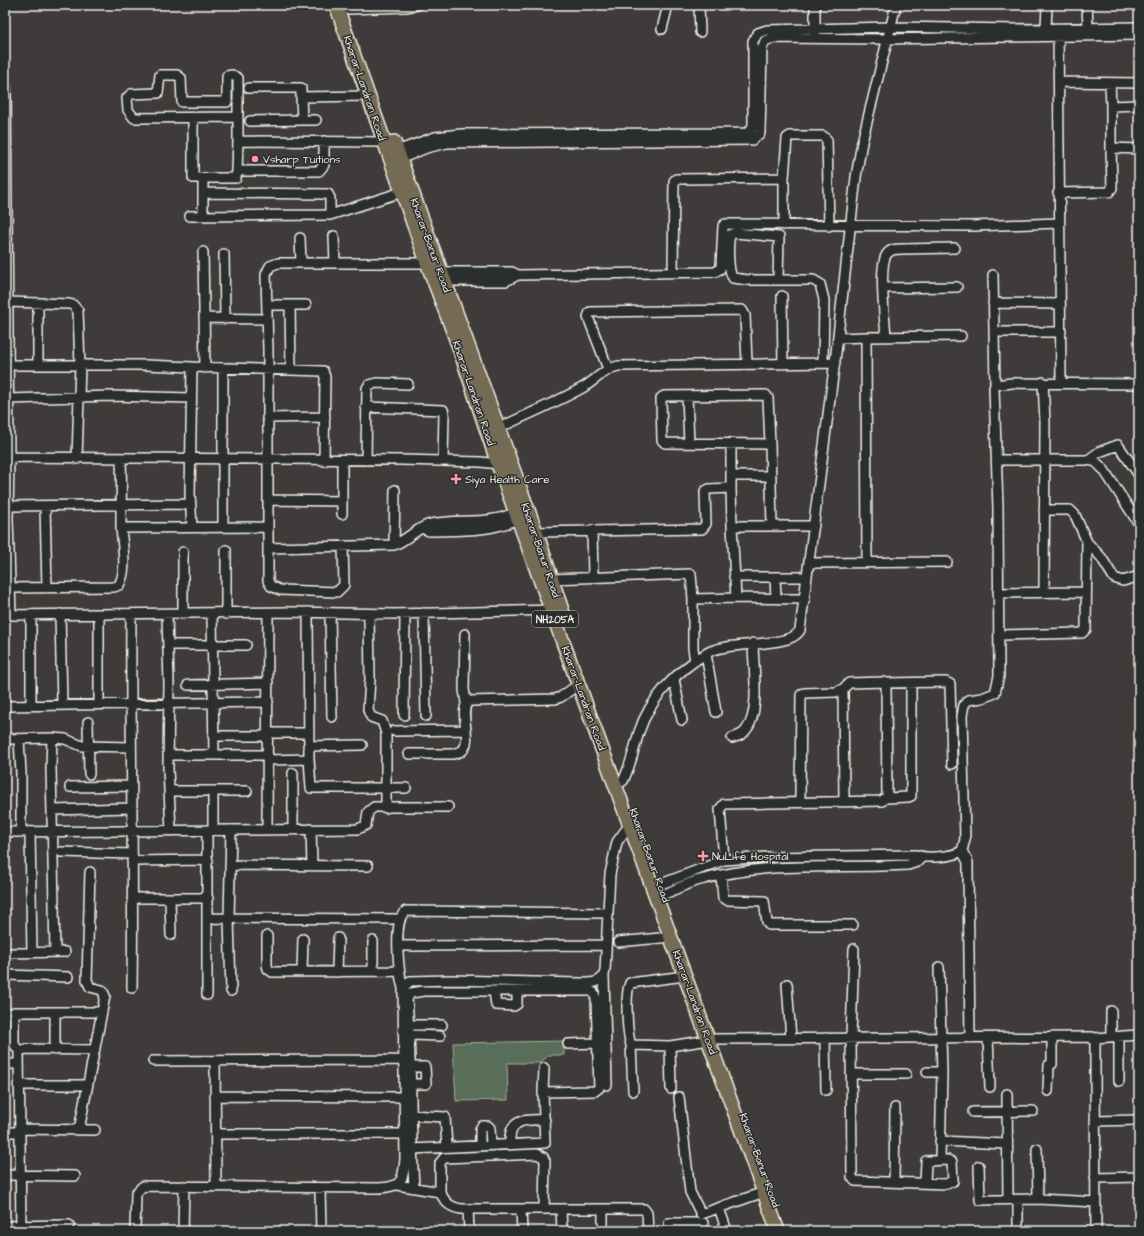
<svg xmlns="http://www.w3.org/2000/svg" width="1144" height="1236" font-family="'Architects Daughter',sans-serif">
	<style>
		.green { fill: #596e59; stroke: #a6b0a0 }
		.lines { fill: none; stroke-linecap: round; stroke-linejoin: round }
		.minor-casing { stroke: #f4f1e8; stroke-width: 12 }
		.highway-casing { stroke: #f4f1e8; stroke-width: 16 }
		.minor { stroke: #2a2d2e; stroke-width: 9 }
		.highway { stroke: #746b52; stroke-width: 13 }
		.poi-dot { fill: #ff9aa2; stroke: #2a2d2e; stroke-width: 1.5 }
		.labels { text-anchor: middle; stroke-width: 3; stroke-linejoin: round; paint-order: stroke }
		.shield { fill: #2a2d2e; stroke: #b7b6b0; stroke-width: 1 }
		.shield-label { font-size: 10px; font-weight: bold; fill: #f4f1e8 }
		.street-label { font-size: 11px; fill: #f4f1e8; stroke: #2a2d2e }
		.poi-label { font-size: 11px; fill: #f4f1e8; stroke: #2a2d2e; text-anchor: start }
	</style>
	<rect width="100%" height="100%" fill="#3e3b3a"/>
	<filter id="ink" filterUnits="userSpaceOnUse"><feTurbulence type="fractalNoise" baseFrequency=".025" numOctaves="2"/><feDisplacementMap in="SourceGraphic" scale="8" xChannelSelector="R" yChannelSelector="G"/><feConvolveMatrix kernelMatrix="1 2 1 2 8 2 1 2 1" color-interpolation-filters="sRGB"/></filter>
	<g filter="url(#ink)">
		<path class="green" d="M 564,1041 L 564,1055 L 549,1055 L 540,1063 L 507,1063 L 508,1100 L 456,1101 L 453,1043 Z"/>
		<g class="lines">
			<g class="minor-casing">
				<path id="minor" d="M 699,5 L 700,32
					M 815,5 L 815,34
					M 1087,5 L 1088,27
					M 347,9 L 406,7 L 417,5
					M 1046,28 L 1047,5
					M 662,29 L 668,5
					M 1058,30 L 1061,383
					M 1059,82 L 1139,83
					M 1110,83 L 1111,106
					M 6,87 L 9,457 L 8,519 L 11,615
					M 249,88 L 301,88 L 301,97
					M 1139,105 L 1111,106 L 1111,148 L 1139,149
					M 238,117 L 134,118 L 128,110 L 127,98 L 131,94 L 158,93 L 160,75 L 177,75 L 181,78 L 182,102 L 227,102 L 227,76 L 232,75 L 238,78 L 238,141 L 384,142
					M 193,118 L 193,178 L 236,178 L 237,171
					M 302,120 L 316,120
					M 250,121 L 302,120 L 301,97 L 368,96
					M 238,141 L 237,171 L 319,171 L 324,165 L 324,141
					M 397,151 L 435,137 L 461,134 L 748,133 L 753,126 L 753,41 L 758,33 L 767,30 L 891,27 L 1014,29 L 1139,27
					M 400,159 L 426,148 L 447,143 L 752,140 L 760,133 L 762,48 L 765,41 L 773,38 L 882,39 L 1139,35
					M 203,193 L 328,194 L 330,198 L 330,215
					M 1058,193 L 1109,192 L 1112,188 L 1111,148
					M 203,215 L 203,182
					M 190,216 L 330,215 L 402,192
					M 784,225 L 784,178 L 787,138 L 790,136 L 823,136 L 827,140 L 829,226
					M 334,236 L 335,263
					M 300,238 L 301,263
					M 203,252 L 205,368
					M 224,254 L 225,319
					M 441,272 L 512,272 L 518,275
					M 673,273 L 674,181 L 676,179 L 784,178
					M 993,275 L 995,385
					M 778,280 L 779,237 L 735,233 L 731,234 C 727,241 728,272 733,278 L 748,280 L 813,280 L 820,284 L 824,300 L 823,363
					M 444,281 L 506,281 L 518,275 L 715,272 L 720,269 L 721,266 L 723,226 L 725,224 L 972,226 L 1059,223
					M 883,288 L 957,287
					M 782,296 L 783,364
					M 8,302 L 69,304 L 73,305 L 78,311 L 80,365 L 77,459
					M 993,303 L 1060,304
					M 267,305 L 306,305
					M 290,305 L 291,370
					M 204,318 L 267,319
					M 994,332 L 1061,332
					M 866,337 L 961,336
					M 886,337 C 885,321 878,265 887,254 C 891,249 896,249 902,249 L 955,248
					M 838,338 L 866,337 L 867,562
					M 9,365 L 146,365 L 192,367
					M 38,365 L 38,303
					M 608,369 L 588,317 L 590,312 L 742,310 L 745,315 L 747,363
					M 1043,382 L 1045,422 L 1044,592
					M 687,396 L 689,443
					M 8,399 L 111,396 L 191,398
					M 366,407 L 443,410 L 444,413 L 443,461
					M 267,418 L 325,417
					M 499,428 C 526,415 555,403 582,388 C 595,381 604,369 618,366 L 835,363
					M 770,444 L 768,398 L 766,395 L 664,396 L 661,398 L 662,440 L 665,443 L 770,444 L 772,526
					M 5,457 L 401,460 L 481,462 L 498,464 L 503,462
					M 366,460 L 367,388 L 369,385 L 377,383 L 408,384
					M 997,460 L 1088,460 L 1096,462 L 1104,470 L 1139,524
					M 1088,460 L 1099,452 L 1118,445 L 1139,475
					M 731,476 L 771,476
					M 731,488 L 731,443
					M 268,500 L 342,501 L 342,460
					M 9,506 L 190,504
					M 45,506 L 47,588
					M 342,514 L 342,501
					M 732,526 L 736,598 L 805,599
					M 192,527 L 190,494 L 192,367 L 323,371 L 325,377 L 324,461
					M 223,527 L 223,368
					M 121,528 L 268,527
					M 422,528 L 429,531 C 461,530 489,532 518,519
					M 592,530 L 593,577
					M 536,532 L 702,529 L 706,524 L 705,491 L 709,489 L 731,488 L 732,526 L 814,526
					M 1087,542 L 1101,557 L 1114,578 L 1123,581 L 1139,576
					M 394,545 L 395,490
					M 343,546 L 344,585 L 337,592 L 280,590 L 271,586 L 268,581 L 268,351 L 266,274 L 270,266 L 278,263 L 433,263
					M 268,548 L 394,545 C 407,540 421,525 431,524 C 460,518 488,526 516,512
					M 810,563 L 947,562
					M 734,577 L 807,577
					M 775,577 L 776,598
					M 551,579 L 691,574 L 693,599 L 736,598
					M 10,588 L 114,587 L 119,585 C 128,569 122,545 121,527 C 121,504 122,481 121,459
					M 998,593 L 1086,592
					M 693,599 L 693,648 L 695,661
					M 308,612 L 309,759 L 311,788 L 406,788
					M 330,613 L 332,717
					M 424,613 L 426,716
					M 60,614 L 62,704
					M 183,614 L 183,552
					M 212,614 L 214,754
					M 226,614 L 226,550
					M 369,614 L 370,679 L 368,710 L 371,717 L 382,721 L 386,733 L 386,808
					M 5,615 L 290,612 L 395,614 L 556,610
					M 31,615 L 31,705
					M 99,615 L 99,703
					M 131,615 C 130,739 134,863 132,988
					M 167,615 L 169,683 L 168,768 L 171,831
					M 465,634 L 464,689 L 466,703
					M 999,635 L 1082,633 L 1086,629 L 1087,542 L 1075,515 L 1070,510 L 1044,510
					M 169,645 L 246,645
					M 706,654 L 716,712
					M 674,679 L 682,720
					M 885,683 L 946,682 L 950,684 L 952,764
					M 188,685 L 268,683
					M 843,689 L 844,801
					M 5,706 L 268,702
					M 404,715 L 405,614
					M 88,722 L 89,774
					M 394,731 L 466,730
					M 268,733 L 309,733
					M 213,736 L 268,736
					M 52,738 L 51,768 L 55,952
					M 732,738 C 738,736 743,735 746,730 C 761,712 753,666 753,643
					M 5,739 L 52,738 L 65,739 L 82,746 L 131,747
					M 19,739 L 21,773 L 21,832
					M 308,746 L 362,745
					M 409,754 L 453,754 L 462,751 C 474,740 457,711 469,701 L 555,699 L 561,697 L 579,684
					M 168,755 L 268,755
					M 268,760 L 309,759
					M 615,784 L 623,781 C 631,765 634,749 639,732 C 650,698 677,671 707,653 C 728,640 791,649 800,630 L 836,353 L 856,177 L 862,142 L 896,5
					M 70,787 L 132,786
					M 170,791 L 247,791
					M 213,791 L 213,830
					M 886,798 L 908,797 L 911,796 L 911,683
					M 52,810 L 132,808
					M 267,829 L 268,613
					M 311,829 L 312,866
					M 207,830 L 207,995
					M 231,830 L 229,918 L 231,991
					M 293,830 L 293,773
					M 5,832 L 358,829 L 366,825 L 368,812 L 374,807 L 448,807
					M 30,832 L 32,953
					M 962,851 L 968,862 L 968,870 L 970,1038
					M 61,852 L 131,854
					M 724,860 L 720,809 L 724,804 L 882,801 L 887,796 L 886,685 L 884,682 L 849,683 L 843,689 L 836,692 L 804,693 L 801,695 L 800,801
					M 132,861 L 208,860
					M 230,865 L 368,866
					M 721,875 L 723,898 L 727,900 L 764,901 L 767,922 L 769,925 L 853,925
					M 661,884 L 724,860 L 767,857 L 916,855 C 927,859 952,857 962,851 L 965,839 L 962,716 L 964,705 L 968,700 L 982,698 L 995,693 L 999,676 L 998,508 L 994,388 L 995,385 L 1012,383 L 1139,384
					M 665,894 C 678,888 690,882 704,879 C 770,861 841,869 908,865 L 917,862 L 922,857
					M 133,898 L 208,898
					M 170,898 L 171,935
					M 208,918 L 399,919
					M 267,936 L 267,965 L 268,969 L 272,972 L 399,971
					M 373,941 L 373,971
					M 618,942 L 671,937
					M 398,946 L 605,945
					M 854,949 L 851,1038 L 852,1177 L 855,1181 L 946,1184 L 953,1181 L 952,1162 L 948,1160 L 926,1161 L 925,1183
					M 5,953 L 65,952
					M 939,967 L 942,1072 L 940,1160
					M 302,972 L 303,939
					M 337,972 L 338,938
					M 5,975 L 68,977
					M 604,976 L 607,1085
					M 685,976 L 630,983 C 625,993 627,1034 631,1045 L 670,1046 L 715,1039 L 1092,1037 L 1095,1043 L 1095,1067 L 1096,1231
					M 787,984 L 791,1039
					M 403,988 C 399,974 392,919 406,911 L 607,913
					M 494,991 L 496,1005 L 514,1006 L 517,1004 L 517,991
					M 1111,1011 L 1111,1037
					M 409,1025 L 442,1025
					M 410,1035 L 440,1036
					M 1119,1037 L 1119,1081
					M 825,1038 L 826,1090
					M 988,1038 L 990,1087
					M 1094,1038 L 1139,1035
					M 568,1044 L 597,1043
					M 631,1045 L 633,1091
					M 670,1046 L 671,1089
					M 55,1050 L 55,1012
					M 19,1051 L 21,1231
					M 19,1051 L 14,1044 L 14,1012 L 102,1012
					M 19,1051 L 26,1049 L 95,1050
					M 153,1061 L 403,1060
					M 215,1061 L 216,1187
					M 5,1064 L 18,1064
					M 927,1072 L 942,1072
					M 851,1074 L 906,1074
					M 411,1084 L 426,1084 L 425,1067 L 411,1067
					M 18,1085 L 87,1085
					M 1048,1091 L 1049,1065 L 1052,1064 L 1052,1037
					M 543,1092 L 544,1068
					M 1007,1094 L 1008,1199
					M 215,1096 L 404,1097
					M 679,1097 L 690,1192 L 701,1214 L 764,1192
					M 973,1112 L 1033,1111
					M 411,1115 L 445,1117 L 447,1147
					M 1095,1121 L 1139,1120
					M 19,1129 L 95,1130
					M 79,1130 L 105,996 L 102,990 L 90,987 L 87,980 L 90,872
					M 5,1132 L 19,1132
					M 216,1134 L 404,1134
					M 940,1141 L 1006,1144
					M 510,1144 C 508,1119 525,1119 545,1120
					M 480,1146 L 480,1129 L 482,1126 L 488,1126 L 490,1128 L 491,1145
					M 411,1149 L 545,1143 L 543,1092 L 595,1091 L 599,1088 L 596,999 L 594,993 L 591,991 L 424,991 L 411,993 L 407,999 C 412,1062 410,1125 414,1187
					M 1037,1149 L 1038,1199
					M 979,1166 L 980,1200 L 1038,1199 L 1095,1202
					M 5,1175 L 75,1176
					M 1095,1178 L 1139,1177
					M 894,1182 L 895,1108
					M 397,1185 L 440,1192 C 445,1202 449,1207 461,1209 L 644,1209 L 647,1213 L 648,1231
					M 320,1188 L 321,1231
					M 440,1192 L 440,1163 L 444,1158 L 537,1154 L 543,1157 L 545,1161 L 544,1208
					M 1018,1200 L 1018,1231
					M 719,1208 L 727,1231
					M 468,1209 L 469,1231
					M 521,1209 L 522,1231
					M 561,1209 L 562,1231
					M 603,1210 L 603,1231
					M 669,1223 L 703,1223
					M 5,1226 L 69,1225
					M 135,1231 L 136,1193 L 143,1186 L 379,1188 C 403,1187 403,1180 405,1159 L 403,988 L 410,981 L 451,980 L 578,983 C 588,983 603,985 605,971 L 610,874 L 617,842 L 630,824
					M 183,1231 L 184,1186"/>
			</g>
			<g class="highway-casing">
				<path id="highway" d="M 336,5 L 428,265 L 459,347 L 498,464 L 778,1231
					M 394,142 L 536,532 L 565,619"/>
			</g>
			<use href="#minor" class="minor"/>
			<use href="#highway" class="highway"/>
		</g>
	</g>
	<g class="poi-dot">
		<circle cx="255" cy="159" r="4"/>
		<path d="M454 473h4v4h4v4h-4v4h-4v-4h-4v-4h4z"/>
		<path d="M701 850h4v4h4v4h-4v4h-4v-4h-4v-4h4z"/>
	</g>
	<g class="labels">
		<rect class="shield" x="532" y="611" width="46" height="16" rx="3"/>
		<g class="shield-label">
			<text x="555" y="623">NH205A</text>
		</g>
		<g class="street-label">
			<text transform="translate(365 88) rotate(71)" y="4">Kharar-Landran Road</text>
			<text transform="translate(431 245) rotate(70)" y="4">Kharar-Banur Road</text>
			<text transform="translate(474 393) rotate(71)" y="4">Kharar-Landran Road</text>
			<text transform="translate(541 550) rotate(71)" y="4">Kharar-Banur Road</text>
			<text transform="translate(584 698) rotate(70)" y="4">Kharar-Landran Road</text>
			<text transform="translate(650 855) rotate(70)" y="4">Kharar-Banur Road</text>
			<text transform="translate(695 1002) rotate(70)" y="4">Kharar-Landran Road</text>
			<text transform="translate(760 1160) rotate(70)" y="4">Kharar-Banur Road</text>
		</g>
		<g class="poi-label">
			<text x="263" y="163">Vsharp Tuitions</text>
			<text x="465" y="483">Siya Health Care</text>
			<text x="712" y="860">NuLife Hospital</text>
		</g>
	</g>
	<rect width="1144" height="1236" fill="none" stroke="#2a2d2e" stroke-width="20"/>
	<rect x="10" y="10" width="1124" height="1216" fill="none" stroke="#f4f1e8" stroke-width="1.5" filter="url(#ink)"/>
</svg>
